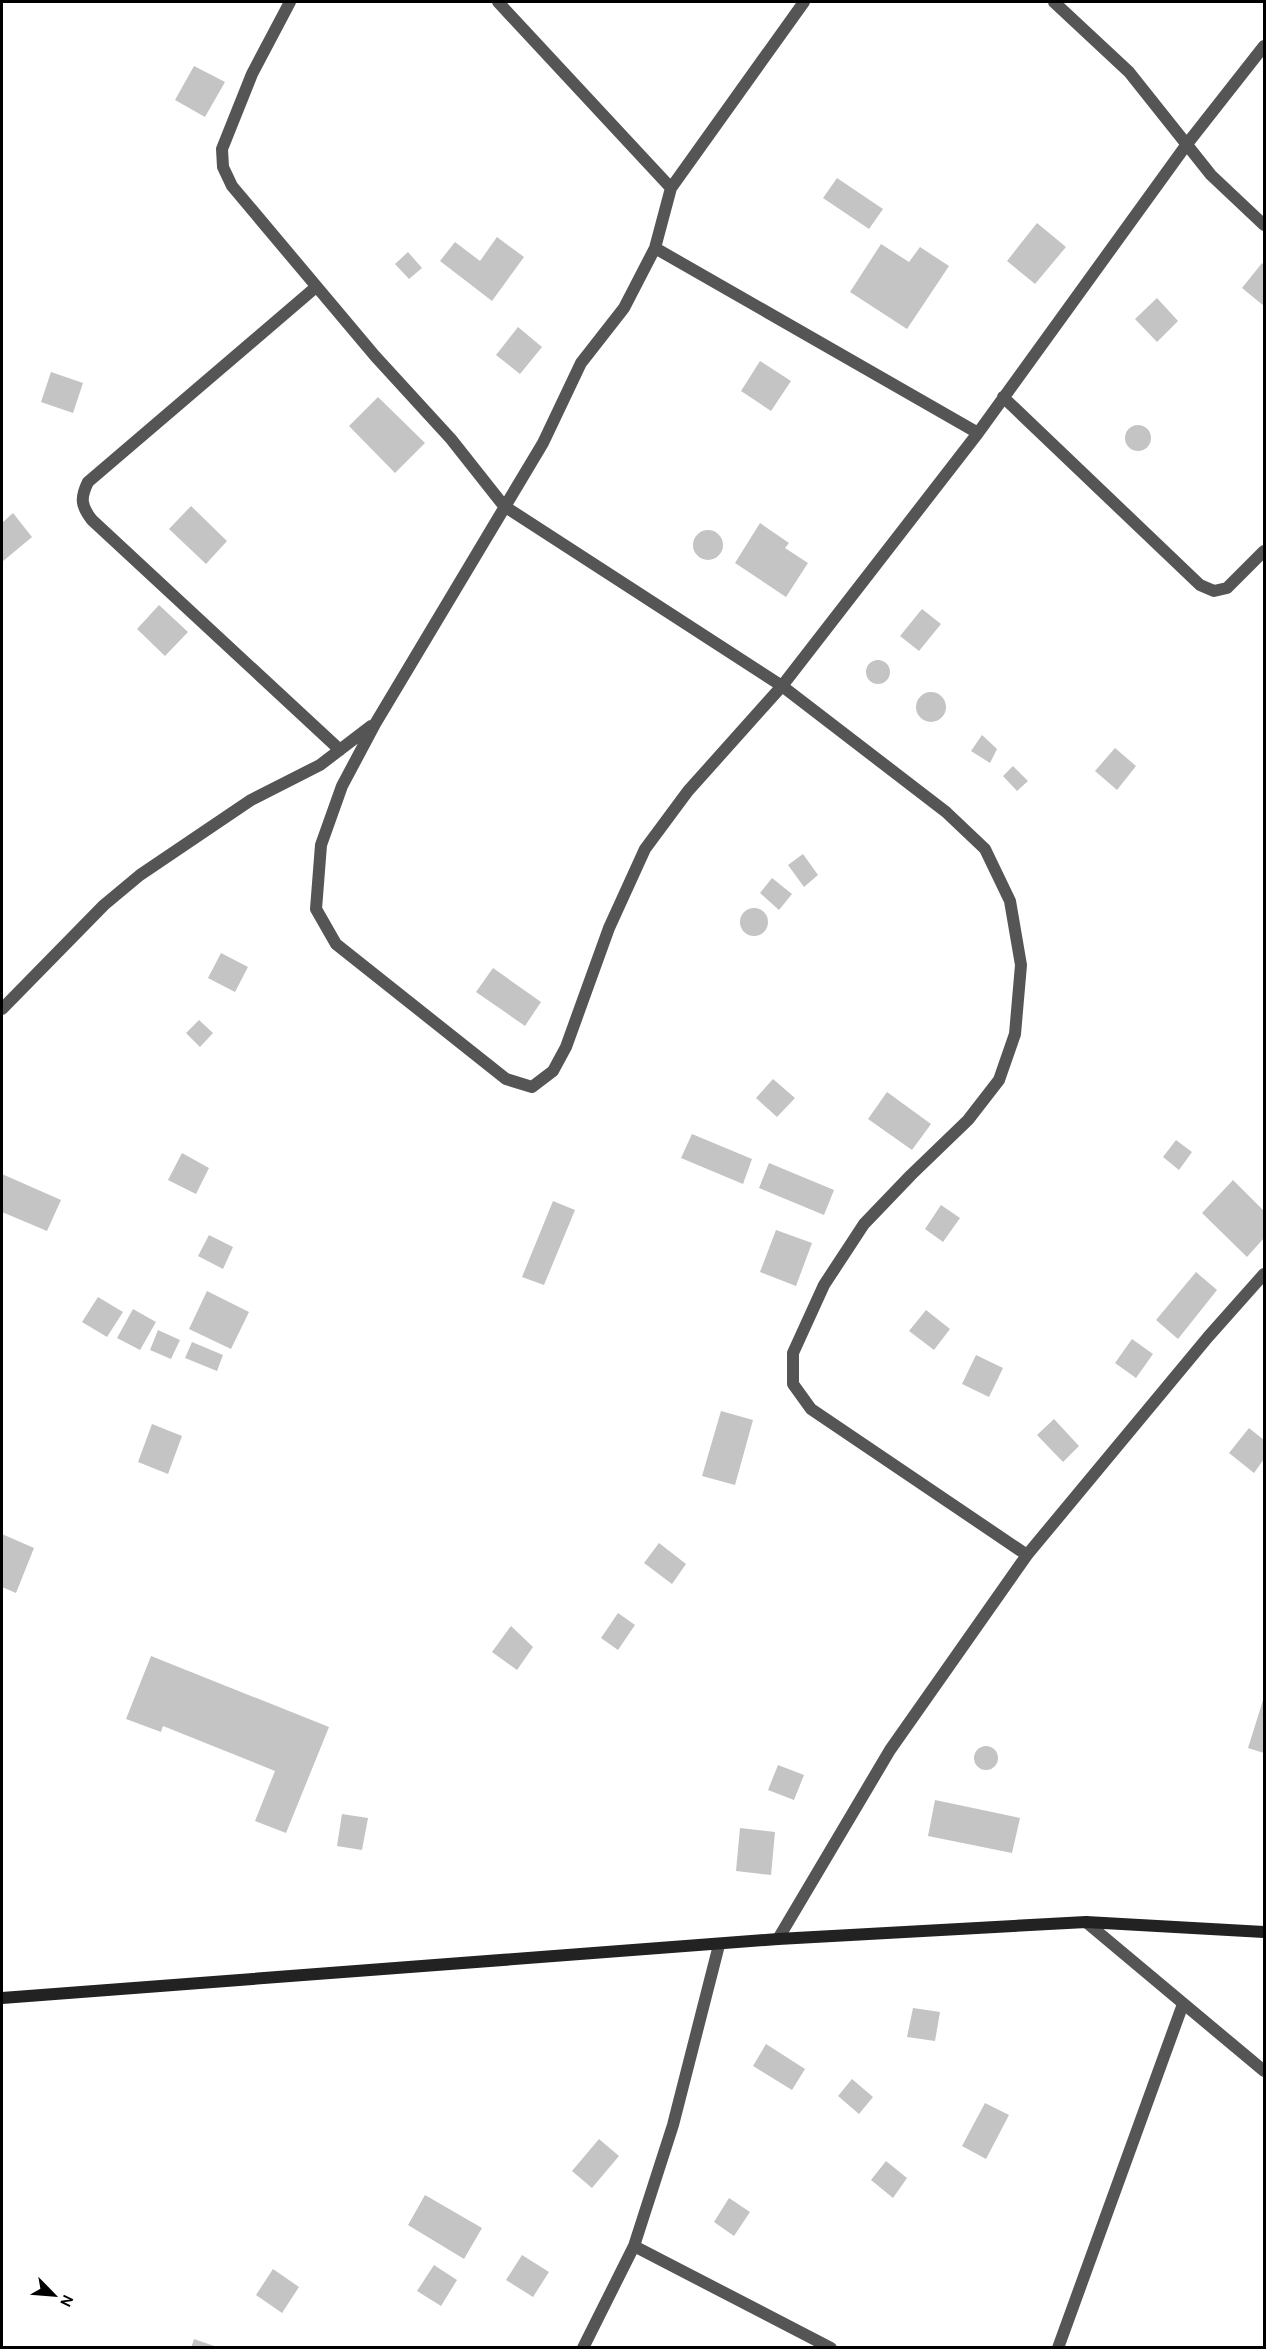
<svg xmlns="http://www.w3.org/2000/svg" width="1266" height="2349" font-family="Karla,sans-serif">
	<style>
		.building { fill: #c4c4c4 }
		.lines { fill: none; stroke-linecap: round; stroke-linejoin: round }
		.street { stroke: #555; stroke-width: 12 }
		.secondary { stroke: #222; stroke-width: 12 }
	</style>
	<rect width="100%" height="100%" fill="#fff"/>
	<path class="building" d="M 194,66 L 225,82 L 205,117 L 175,100 Z
		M 837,178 L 883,209 L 869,229 L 823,198 Z
		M 1037,223 L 1066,247 L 1035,284 L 1007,261 Z
		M 497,237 L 524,257 L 492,301 L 440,261 L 455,242 L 480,261 Z
		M 881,244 L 909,262 L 920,247 L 949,266 L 907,329 L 850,292 Z
		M 408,252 L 422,268 L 409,279 L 395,264 Z
		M 1262,263 L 1264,265 L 1264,306 L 1242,288 Z
		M 1157,298 L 1178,321 L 1157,342 L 1135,319 Z
		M 518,327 L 542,347 L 520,374 L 496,355 Z
		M 760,361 L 791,381 L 771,411 L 741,391 Z
		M 51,372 L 83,383 L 73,413 L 41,402 Z
		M 378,397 L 425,443 L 395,473 L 349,426 Z
		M1125 438a13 13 0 1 1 26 0a13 13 0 1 1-26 0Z
		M 191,506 L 227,541 L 206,564 L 169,529 Z
		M 13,513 L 32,537 L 2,562 L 2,523 Z
		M 760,523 L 789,543 L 785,548 L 808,563 L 786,597 L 735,563 Z
		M693 545a15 15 0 1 1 30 0a15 15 0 1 1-30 0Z
		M 159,605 L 188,632 L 165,656 L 137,629 Z
		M 922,609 L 941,624 L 919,651 L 900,636 Z
		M866 672a12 12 0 1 1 24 0a12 12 0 1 1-24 0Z
		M916 707a15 15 0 1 1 30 0a15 15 0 1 1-30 0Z
		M 982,735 L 997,749 L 990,763 L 971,751 Z
		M 1115,748 L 1136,766 L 1117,790 L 1095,771 Z
		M 1013,766 L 1028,781 L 1017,791 L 1003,776 Z
		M 803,854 L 818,875 L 804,887 L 788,865 Z
		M 772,878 L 792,894 L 779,910 L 760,893 Z
		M740 922a14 14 0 1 1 28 0a14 14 0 1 1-28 0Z
		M 221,953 L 248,967 L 235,992 L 208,978 Z
		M 493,968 L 541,1002 L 525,1026 L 476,992 Z
		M 199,1020 L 213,1033 L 200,1047 L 186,1033 Z
		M 773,1079 L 795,1098 L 777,1117 L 756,1098 Z
		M 887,1092 L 931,1124 L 912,1150 L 868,1119 Z
		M 692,1134 L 752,1159 L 743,1184 L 681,1158 Z
		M 1176,1140 L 1192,1152 L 1179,1170 L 1163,1157 Z
		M 182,1153 L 209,1168 L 196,1194 L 168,1180 Z
		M 769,1163 L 834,1190 L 824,1215 L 759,1188 Z
		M 2,1174 L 61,1200 L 47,1231 L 2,1212 Z
		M 1233,1180 L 1264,1211 L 1264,1238 L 1247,1257 L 1202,1213 Z
		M 553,1201 L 575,1210 L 544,1285 L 522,1277 Z
		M 941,1205 L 960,1218 L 943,1242 L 925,1229 Z
		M 776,1230 L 812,1243 L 796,1286 L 760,1272 Z
		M 209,1235 L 233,1247 L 223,1269 L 198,1256 Z
		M 1196,1272 L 1217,1290 L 1178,1339 L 1156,1320 Z
		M 207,1291 L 249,1312 L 231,1349 L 189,1329 Z
		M 98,1297 L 123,1312 L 107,1337 L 82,1322 Z
		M 133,1309 L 156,1322 L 140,1350 L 117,1338 Z
		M 926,1310 L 950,1329 L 934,1350 L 909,1331 Z
		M 158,1330 L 180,1340 L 171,1359 L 150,1350 Z
		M 1132,1339 L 1153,1354 L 1136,1378 L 1115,1363 Z
		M 192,1342 L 223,1355 L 217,1371 L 185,1358 Z
		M 976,1355 L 1003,1368 L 989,1397 L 962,1384 Z
		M 721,1411 L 753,1420 L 735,1485 L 702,1476 Z
		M 1054,1419 L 1079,1446 L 1063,1462 L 1037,1435 Z
		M 152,1424 L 182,1436 L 168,1474 L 138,1462 Z
		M 1249,1428 L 1264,1440 L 1264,1459 L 1254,1473 L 1229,1453 Z
		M 2,1534 L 34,1548 L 16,1593 L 2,1587 Z
		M 659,1543 L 686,1564 L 672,1584 L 644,1563 Z
		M 618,1613 L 635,1625 L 618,1650 L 601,1638 Z
		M 511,1626 L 533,1647 L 517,1670 L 492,1652 Z
		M 151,1656 L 329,1727 L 286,1833 L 255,1821 L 275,1771 L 163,1726 L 161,1732 L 126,1719 Z
		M 1264,1697 L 1264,1753 L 1248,1748 Z
		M974 1758a12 12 0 1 1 24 0a12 12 0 1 1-24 0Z
		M 778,1765 L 804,1775 L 794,1800 L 768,1790 Z
		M 935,1800 L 1020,1818 L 1012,1853 L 928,1836 Z
		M 342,1814 L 368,1818 L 362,1850 L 337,1846 Z
		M 740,1828 L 775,1832 L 771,1875 L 736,1871 Z
		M 913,2008 L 940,2012 L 935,2041 L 907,2037 Z
		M 766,2044 L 805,2069 L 792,2090 L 753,2066 Z
		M 852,2079 L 873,2097 L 859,2114 L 838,2096 Z
		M 985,2103 L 1009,2115 L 986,2159 L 962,2146 Z
		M 599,2139 L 619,2156 L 592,2188 L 572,2171 Z
		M 886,2161 L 907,2178 L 893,2198 L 871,2180 Z
		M 425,2195 L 482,2228 L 464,2259 L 408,2225 Z
		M 729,2198 L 750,2212 L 734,2236 L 714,2222 Z
		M 522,2255 L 549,2272 L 533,2297 L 506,2280 Z
		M 434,2265 L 457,2280 L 441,2306 L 417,2291 Z
		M 273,2269 L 299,2287 L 282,2313 L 256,2295 Z
		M 194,2339 L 217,2347 L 217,2348 L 191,2348 Z"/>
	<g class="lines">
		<path class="street" d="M 290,2 L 252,74 L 222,149 L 223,167 L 232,186 L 375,356 L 451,439 L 504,506 L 782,686 L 946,812 L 985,849 L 1010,901 L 1021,965 L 1015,1034 L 999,1080 L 968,1120 L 911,1175 L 864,1224 L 824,1285 L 793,1353 L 793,1384 L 811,1409 L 1027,1555
			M 498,2 L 671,188
			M 804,2 L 671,188 L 655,248 L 624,308 L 581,363 L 543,443 L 375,724 L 342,786 L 321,845 L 316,909 L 336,944 L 506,1079 L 532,1087 L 553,1071 L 566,1047 L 609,928 L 645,849 L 688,791 L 782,686 L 978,433 L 1187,144 L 1264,46
			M 1054,2 L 1129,72 L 1211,175 L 1264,225
			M 655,248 L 978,433
			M 316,287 L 88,482 C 80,498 81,506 92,520 L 340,750
			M 1003,397 L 1200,585 L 1214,591 L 1227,588 L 1264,551
			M 2,1009 L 104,905 L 140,875 L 251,800 L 320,765 L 371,726
			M 1086,1922 L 1264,2071
			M 778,1939 L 890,1750 L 1027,1555 L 1208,1337 L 1264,1274
			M 634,2246 L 831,2348
			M 583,2348 L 634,2246 L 673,2125 L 719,1945
			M 1058,2348 L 1183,2004"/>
		<path class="secondary" d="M 2,1998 L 778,1939 L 1086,1922 L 1264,1932"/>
	</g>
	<rect width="1266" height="2349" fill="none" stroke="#000000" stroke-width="6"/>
	<g transform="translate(54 2295) rotate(115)" stroke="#ffffff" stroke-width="4.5" paint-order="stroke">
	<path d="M0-4.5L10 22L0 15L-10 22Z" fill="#000000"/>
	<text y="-9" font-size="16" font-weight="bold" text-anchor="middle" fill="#000000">N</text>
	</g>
</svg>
